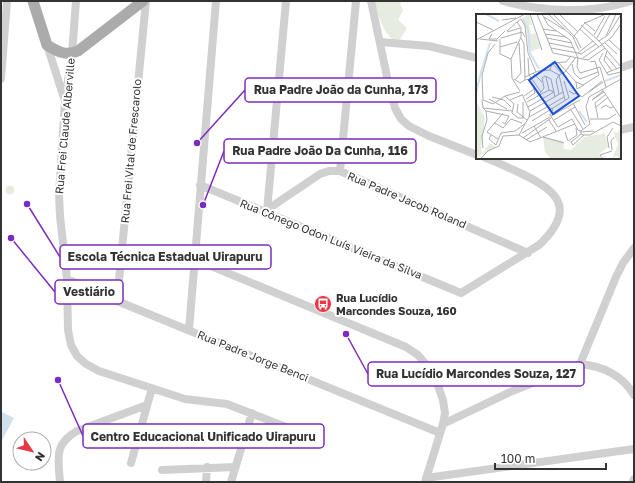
<svg xmlns="http://www.w3.org/2000/svg" width="635" height="483" font-family="'Golos Text',sans-serif">
	<style>
		.green { fill: #e6ecdf }
		.water { fill: #cfe2ee }
		.lines { fill: none; stroke-linecap: round; stroke-linejoin: round }
		.minor { stroke: #d0d0d0; stroke-width: 8 }
		.major { stroke: #ababab; stroke-width: 11 }
		.labels { text-anchor: middle; stroke-width: 4; stroke-linejoin: round; paint-order: stroke }
		.street-label { font-size: 11px; fill: #333; stroke: #fff }
		.poi-label { font-size: 11px; font-weight: bold; fill: #333; stroke: #fff; text-anchor: start }
		.inset-river { fill: none; stroke: #cfe2ee; stroke-width: 2 }
		.inset-road { fill: none; stroke: #adadad; stroke-width: 1 }
		.view { fill: #1d4ed8; fill-opacity: 0.15; stroke: #1d4ed8; stroke-width: 2 }
		.inset-edge { fill: none; stroke: #333; stroke-width: 2 }
		.leader { fill: none; stroke: #7b2cbf; stroke-width: 1.5 }
		.callout-dot { fill: #7b2cbf; stroke: #fff; stroke-width: 1.5 }
		.callout { fill: #fff; stroke: #7b2cbf; stroke-width: 1.5 }
		.callout-label { font-size: 12px; text-anchor: middle; font-weight: bold; fill: #333 }
	</style>
	<rect width="100%" height="100%" fill="#fff"/>
	<path class="green" d="M 374,1 L 402,1 L 400,4 L 403,10 L 398,20 L 407,28 L 399,41 C 396,40 392,39 390,37 C 381,28 378,12 374,1 Z
		M5.5 190a4.5 4.5 0 1 1 9 0a4.5 4.5 0 1 1-9 0Z"/>
	<path class="water" d="M 2,412 L 14,418 L 1,442 L 1,414 Z"/>
	<g class="lines">
		<path class="minor" d="M 76,1 L 72,54 L 65,101 L 59,194 L 60,216 L 67,279 L 68,330 L 71,345 L 77,356 L 86,364 L 99,371 L 185,399 L 227,404 L 314,438
			M 371,1 L 389,86 L 395,108 L 401,119 L 409,126 L 429,136 L 477,155
			M 503,1 C 543,12 591,14 631,1
			M 380,42 L 429,46 L 477,58
			M 47,45 L 64,98
			M 620,68 L 634,63
			M 1,79 L 7,1
			M 620,130 L 634,127
			M 340,171 L 356,1
			M 200,185 L 461,293 L 539,245 C 576,210 560,191 520,173 C 509,168 497,162 486,158
			M 268,209 L 320,174 L 329,171 L 340,171 L 528,253
			M 267,211 L 286,1
			M 194,259 L 406,347 L 418,355 L 429,368 L 437,383 L 443,400 L 445,413 L 443,424 L 425,482
			M 67,279 L 117,301 L 440,433
			M 117,301 L 146,1
			M 189,330 L 216,1
			M 580,364 L 616,277 L 623,263 L 634,248
			M 443,424 L 510,392 L 580,364 C 602,366 622,375 634,395
			M 131,463 L 152,388
			M 162,470 L 235,467
			M 426,478 L 634,449
			M 60,482 C 58,458 54,444 77,431 L 147,405
			M 206,482 L 207,467
			M 231,482 L 252,413
			M 633,482 L 634,479"/>
		<path class="major" d="M 33,1 L 47,45 C 58,52 66,56 78,51 L 143,1"/>
	</g>
	<defs>
		<g id="bus-disc" transform="scale(0.9)"><circle r="9.5" fill="#e63946" stroke="#fff"/><path d="M-5-6H5V4H4V6H2V4H-2V6H-4V4H-5ZM-3.5-4V0h7V-4ZM-3.5 1.2v1.5H-2V1.2ZM2 1.2v1.5H3.5V1.2Z" fill="#fff"/></g>
	</defs>
	<g fill-rule="evenodd">
		<use href="#bus-disc" x="323" y="304"/>
	</g>
	<g class="labels">
		<g class="street-label">
			<text transform="translate(65 126) rotate(-85)" y="4">Rua Frei Claude Alberville</text>
			<text transform="translate(131 151) rotate(-85)" y="4">Rua Frei Vital de Frescarolo</text>
			<text transform="translate(407 200) rotate(23)" y="4">Rua Padre Jacob Roland</text>
			<text transform="translate(331 239) rotate(22)" y="4">Rua Cônego Odon Luís Vieira da Silva</text>
			<text transform="translate(253 356) rotate(22)" y="4">Rua Padre Jorge Benci</text>
		</g>
		<g class="poi-label">
			<text x="336" y="302">Rua Lucídio<tspan x="336" dy="13">Marcondes Souza, 160</tspan></text>
		</g>
	</g>
	<g transform="translate(476 14)">
		<rect width="145" height="145" fill="#fff"/>
		<path d="M 53,0 L 56,11 L 53,11 L 55,20 L 59,19 L 65,34 L 53,38 L 50,13 L 46,5 ZM 0,87 L 9,104 L 5,137 L 7,139 L 14,129 L 20,133 L 0,144 ZM 145,115 L 145,145 L 141,142 L 131,145 L 137,143 L 142,130 L 137,117 L 141,119 ZM 128,117 L 132,133 L 123,140 L 126,145 L 75,145 L 69,138 L 67,123 L 87,127 L 88,135 L 95,136 L 108,123 L 127,120 Z" fill="#e6ecdf"/>
		<path class="inset-river" d="M 10,0 L 23,7M 47,5 L 52,15 L 54,39 L 63,55M 5,58 L 14,29M 129,67 L 145,61M 0,79 L 5,58M 103,97 L 111,108"/>
		<path class="inset-road" d="M 54,0 L 66,36M 61,0 L 77,39 L 112,46 L 129,34M 66,0 L 72,11 L 94,26 L 102,44 L 101,53 L 104,59 L 124,53M 72,0 L 97,23 L 103,36M 77,0 L 100,24 L 105,34M 83,0 L 102,18M 68,3 L 89,16M 26,6 L 40,4M 0,8 L 17,16M 41,8 L 45,5 L 49,12 L 52,39 L 60,58M 108,8 L 119,17M 105,11 L 123,27 L 145,53M 67,15 L 80,17M 104,15 L 123,33M 31,17 L 41,8 L 45,14 L 45,23 L 35,45 L 36,64 L 44,77M 31,18 L 44,14M 16,20 L 13,25 L 21,25 L 29,17M 69,20 L 90,23M 118,21 L 129,2M 98,22 L 109,9 L 130,0M 130,22 L 140,0M 25,24 L 46,18 L 49,23M 45,24 L 48,30 L 49,66M 71,24 L 96,29M 121,24 L 134,0M 4,25 L 22,27M 24,25 L 24,40 L 35,45M 0,26 L 49,0M 133,26 L 145,37M 123,27 L 132,21 L 144,2M 73,29 L 98,34M 129,29 L 141,40M 24,33 L 41,28M 75,34 L 102,39 L 117,27M 131,37 L 128,46 L 136,57M 102,39 L 105,40 L 120,30M 127,39 L 123,46 L 132,61 L 145,58M 130,42 L 141,55M 52,44 L 53,61 L 65,78M 107,44 L 135,24 L 145,10M 82,48 L 100,68 L 107,71 L 123,61 L 119,47 L 114,48M 76,49 L 86,60M 96,50 L 98,59 L 104,65 L 122,58M 124,53 L 130,73M 74,56 L 83,61 L 89,58 L 100,43M 74,56 L 76,49 L 90,48 L 95,42M 57,59 L 66,68M 130,59 L 145,53M 83,61 L 89,86M 83,61 L 80,66 L 83,80M 49,63 L 62,57 L 74,56M 70,63 L 73,76 L 78,78M 38,65 L 44,69 L 51,65 L 57,71 L 59,79 L 50,85M 39,66 L 45,59 L 43,29M 100,68 L 101,75 L 108,71M 126,75 L 145,104M 93,77 L 98,80 L 101,79 L 106,83 L 126,67M 127,77 L 116,86 L 128,78M 113,78 L 127,68M 46,80 L 54,98 L 53,103M 29,82 L 38,90 L 36,99 L 42,104 L 48,104M 48,82 L 58,75M 16,83 L 28,86 L 35,93M 61,83 L 68,74 L 66,64 L 69,62 L 75,65 L 79,83M 13,85 L 31,95M 6,86 L 7,94 L 36,97M 7,86 L 6,61 L 12,39 L 19,30M 7,86 L 17,90 L 29,82 L 44,78M 34,86 L 46,81M 47,88 L 47,103M 51,88 L 73,76M 97,89 L 109,111M 42,90 L 41,98 L 51,106M 52,93 L 78,78M 71,93 L 88,83M 120,93 L 131,84M 125,94 L 130,91 L 134,94 L 137,93M 95,96 L 107,115M 10,97 L 33,102 L 29,110 L 26,108M 54,97 L 87,78M 75,102 L 104,86M 53,103 L 71,93 L 77,95 L 74,101 L 82,113 L 96,105 L 102,116 L 105,117 L 114,110 L 110,93 L 113,83 L 145,65M 122,104 L 119,89 L 129,81M 114,105 L 132,105 L 140,100M 73,106 L 80,117M 78,106 L 99,93M 56,107 L 93,84 L 88,67M 19,109 L 27,114 L 35,105 L 46,109M 58,112 L 65,124M 104,117 L 106,121 L 114,121 L 137,108 L 145,112M 89,118 L 92,127 L 101,121 L 100,114M 105,118 L 117,117 L 119,119M 46,119 L 74,103M 105,120 L 95,128 L 97,131 L 108,121M 15,121 L 13,125 L 20,131 L 25,119 L 39,117 L 50,109M 43,121 L 53,103M 67,123 L 88,129M 47,124 L 75,104M 22,125 L 11,118 L 27,99M 50,126 L 71,113M 7,134 L 6,122 L 11,106 L 10,97 L 7,94M 133,134 L 131,123 L 137,114M 136,136 L 135,127 L 138,123M 4,145 L 12,137 L 23,132 L 27,122 L 43,121 L 54,128 L 99,110M 127,145 L 124,141 L 136,137"/>
		<path class="view" d="M 79,48 L 103,82 L 77,100 L 53,66 Z"/>
		<rect width="145" height="145" class="inset-edge"/>
	</g>
	<path class="leader" d="M197 143L245 90M203 205L224 151M27 204L60 257M11 238L55 292M346 334L368 374M58 380L83 436"/>
	<g class="callout-dot">
		<circle cx="197" cy="143" r="4"/>
		<circle cx="203" cy="205" r="4"/>
		<circle cx="27" cy="204" r="4"/>
		<circle cx="11" cy="238" r="4"/>
		<circle cx="346" cy="334" r="4"/>
		<circle cx="58" cy="380" r="4"/>
	</g>
	<g class="callout">
		<rect x="245" y="78" width="191" height="24" rx="4"/>
		<rect x="224" y="139" width="192" height="24" rx="4"/>
		<rect x="60" y="245" width="211" height="24" rx="4"/>
		<rect x="55" y="280" width="68" height="24" rx="4"/>
		<rect x="368" y="362" width="216" height="24" rx="4"/>
		<rect x="83" y="424" width="241" height="24" rx="4"/>
	</g>
	<g class="callout-label">
		<text x="341" y="94">Rua Padre João da Cunha, 173</text>
		<text x="320" y="155">Rua Padre João Da Cunha, 116</text>
		<text x="165" y="261">Escola Técnica Estadual Uirapuru</text>
		<text x="89" y="296">Vestiário</text>
		<text x="476" y="378">Rua Lucídio Marcondes Souza, 127</text>
		<text x="203" y="441">Centro Educacional Unificado Uirapuru</text>
	</g>
	<rect width="635" height="483" fill="none" stroke="#333333" stroke-width="4"/>
	<g transform="translate(32 451) rotate(125)"><circle r="19" fill="#ffffff" stroke="#adadad"/>
	<path d="M0-3L7 15L0 10L-7 15Z" fill="#e63946"/>
	<text y="-6" font-size="11" font-weight="bold" text-anchor="middle" fill="#333333">N</text>
	</g>
	<path d="M495 463v6h111v-6" fill="none" stroke="#333333" stroke-width="2"/>
	<text x="501" y="463" font-size="12" fill="#333333" stroke="#ffffff" stroke-width="3" paint-order="stroke">100 m</text>
</svg>
